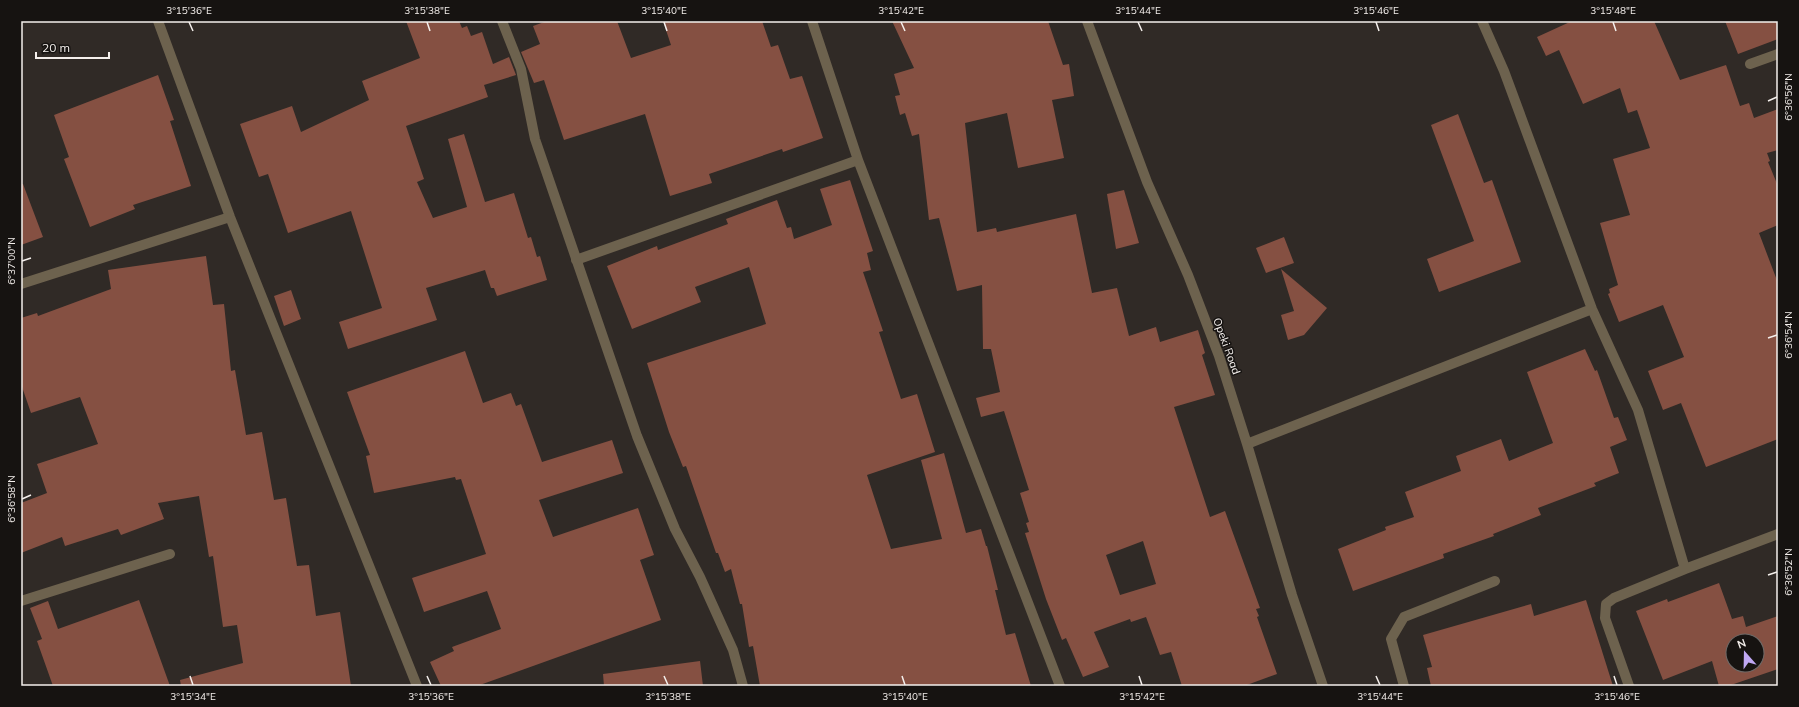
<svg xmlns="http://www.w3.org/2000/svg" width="1799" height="707" font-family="Mulish,sans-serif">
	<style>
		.building { fill: #855042; fill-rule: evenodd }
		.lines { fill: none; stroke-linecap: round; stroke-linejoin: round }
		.minor { stroke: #6d624e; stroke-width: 10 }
		.ticks { fill: none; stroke: #f4efec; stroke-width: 1.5 }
		.labels { text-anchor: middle; stroke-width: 3; stroke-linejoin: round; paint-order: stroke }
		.street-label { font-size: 11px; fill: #f4efec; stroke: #161311 }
		.neatline { fill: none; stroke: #f4efec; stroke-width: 1.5 }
		.ticks-label { font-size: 10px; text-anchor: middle; fill: #f4efec }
	</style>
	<rect width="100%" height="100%" fill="#302a26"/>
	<path class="building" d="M 406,21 L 459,21 L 462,28 L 467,26 L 471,36 L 482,32 L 493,64 L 509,57 L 516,75 L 484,85 L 488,97 L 406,126 L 424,179 L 417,182 L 433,218 L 467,207 L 448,139 L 464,134 L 485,202 L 514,193 L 528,238 L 531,237 L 537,257 L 540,256 L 547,280 L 497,296 L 494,288 L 491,288 L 485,270 L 426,288 L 437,320 L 348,349 L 339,322 L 382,308 L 351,211 L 288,233 L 268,174 L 259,177 L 240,124 L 292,106 L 301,132 L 369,100 L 362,81 L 420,58 Z
		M 547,21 L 617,21 L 631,58 L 671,45 L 663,21 L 762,21 L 771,47 L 778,45 L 790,79 L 802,76 L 823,138 L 783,152 L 782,149 L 709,174 L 712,183 L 670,196 L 645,114 L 564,140 L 544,80 L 534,83 L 521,52 L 540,44 L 533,26 Z
		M 892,21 L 1048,21 L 1063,65 L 1069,64 L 1074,96 L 1052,100 L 1064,158 L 1018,168 L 1007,113 L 965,123 L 977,232 L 996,228 L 997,232 L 1076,214 L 1092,293 L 1117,288 L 1129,336 L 1156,327 L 1160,342 L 1198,330 L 1205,353 L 1202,355 L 1215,395 L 1174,407 L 1210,517 L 1225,511 L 1260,608 L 1256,609 L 1259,616 L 1257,617 L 1277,674 L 1244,686 L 1182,686 L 1171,652 L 1160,655 L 1146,617 L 1131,622 L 1130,619 L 1094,632 L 1109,667 L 1083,677 L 1066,638 L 1062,640 L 1046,599 L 1025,533 L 1029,532 L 1026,523 L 1029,522 L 1020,493 L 1029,490 L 1004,411 L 981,417 L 976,398 L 1000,392 L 991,349 L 983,349 L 982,285 L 957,291 L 939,218 L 929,220 L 919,134 L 912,136 L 905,113 L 900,115 L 895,96 L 900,95 L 894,74 L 914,68 ZM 1143,541 L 1156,584 L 1120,595 L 1106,555 Z
		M 1572,21 L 1654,21 L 1680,80 L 1726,65 L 1740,106 L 1749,103 L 1754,118 L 1778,109 L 1778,150 L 1767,153 L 1770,161 L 1768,162 L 1778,186 L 1778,225 L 1759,233 L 1778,283 L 1778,439 L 1706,467 L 1681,403 L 1663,410 L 1648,371 L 1684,357 L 1663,305 L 1619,322 L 1608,294 L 1610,293 L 1609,289 L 1618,285 L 1600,223 L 1630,215 L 1613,159 L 1650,148 L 1637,110 L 1628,113 L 1620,88 L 1583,104 L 1559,50 L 1546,56 L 1537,37 Z
		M 1725,21 L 1778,21 L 1778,39 L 1738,54 Z
		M 158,75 L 174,120 L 170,121 L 191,186 L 133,205 L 135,209 L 90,227 L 64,159 L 69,157 L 54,115 Z
		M 1458,114 L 1484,183 L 1492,180 L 1521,262 L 1439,292 L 1427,259 L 1474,241 L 1431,125 Z
		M 850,180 L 873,251 L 867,253 L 871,270 L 863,272 L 883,331 L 879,332 L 901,399 L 917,394 L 935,452 L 867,475 L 891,549 L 942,539 L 921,460 L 944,453 L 966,533 L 981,529 L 986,546 L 987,546 L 998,590 L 995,590 L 1006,635 L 1015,633 L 1031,686 L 760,686 L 753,646 L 749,647 L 742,604 L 740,604 L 731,569 L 725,572 L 718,553 L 716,553 L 686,466 L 683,467 L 669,432 L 647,363 L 766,324 L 749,267 L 695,287 L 701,302 L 632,329 L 607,266 L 657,246 L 658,250 L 728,224 L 726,219 L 777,200 L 787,228 L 791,227 L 794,239 L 832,225 L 820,189 Z
		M 21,184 L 23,184 L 43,237 L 21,245 Z
		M 1124,190 L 1139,243 L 1116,249 L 1107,194 Z
		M 1284,237 L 1294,263 L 1266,273 L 1256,248 Z
		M 206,256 L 213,305 L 224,304 L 231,371 L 235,370 L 246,435 L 262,432 L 274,500 L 286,498 L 297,566 L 309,565 L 316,616 L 340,612 L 351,686 L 181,686 L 180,680 L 243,663 L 237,625 L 223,627 L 213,556 L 209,557 L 199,496 L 158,503 L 164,519 L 121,535 L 118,529 L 65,546 L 62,537 L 21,553 L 21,503 L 47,493 L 37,464 L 98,444 L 80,397 L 31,413 L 21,384 L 21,318 L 37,313 L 38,316 L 111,289 L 108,270 Z
		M 1281,269 L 1327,308 L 1304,335 L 1288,340 L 1281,315 L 1294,311 Z
		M 291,290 L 301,319 L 284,326 L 274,296 Z
		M 1585,349 L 1595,371 L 1597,370 L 1614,418 L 1618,417 L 1627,440 L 1610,447 L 1619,473 L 1594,483 L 1596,486 L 1538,508 L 1541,515 L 1493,534 L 1494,536 L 1443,554 L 1444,558 L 1353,591 L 1338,549 L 1386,530 L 1385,527 L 1414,517 L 1405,492 L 1461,471 L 1456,456 L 1501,439 L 1509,461 L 1553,443 L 1527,372 Z
		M 465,351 L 483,403 L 511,393 L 516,406 L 521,404 L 542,462 L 612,440 L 623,473 L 539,500 L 553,537 L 638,508 L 654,555 L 640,560 L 661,620 L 477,686 L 441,686 L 430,662 L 454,651 L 452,647 L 501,629 L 487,591 L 424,612 L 412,578 L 486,554 L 461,479 L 456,480 L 455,477 L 374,493 L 366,456 L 370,455 L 347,392 Z
		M 1719,583 L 1732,619 L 1743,616 L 1746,627 L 1778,616 L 1778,669 L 1728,686 L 1719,686 L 1712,661 L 1663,680 L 1636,611 L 1667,599 L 1668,602 ZM 1733,641 L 1757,641 L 1757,665 L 1733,665 Z
		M 139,600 L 170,686 L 53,686 L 37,641 L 42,639 L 30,608 L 48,601 L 58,629 Z
		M 1586,600 L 1613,686 L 1431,686 L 1427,668 L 1432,667 L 1423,635 L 1531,604 L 1534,616 Z
		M 700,661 L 703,686 L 604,686 L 603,674 Z"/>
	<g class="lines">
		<path class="minor" d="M 158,21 L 230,217 L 417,686
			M 502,21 L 521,69 L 535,139 L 637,436 L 675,529 L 700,577 L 733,650 L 743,686
			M 812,21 L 858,160 L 1060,686
			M 1087,21 L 1147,182 L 1188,275 L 1219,356 L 1247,444 L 1292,595 L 1323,686
			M 1482,21 L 1504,71 L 1592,309 L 1638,410 L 1685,569 L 1614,598 L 1606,604 L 1605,618 L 1629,686
			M 1750,64 L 1778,54
			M 576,260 L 858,160
			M 21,284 L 230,217
			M 1247,444 L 1592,309
			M 1685,569 L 1778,534
			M 21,601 L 170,554
			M 1404,686 L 1391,639 L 1404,617 L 1495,581"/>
	</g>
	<path class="ticks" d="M 189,22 L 193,31M 427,22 L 430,31M 664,22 L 667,31M 901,22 L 905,31M 1138,22 L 1142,31M 1376,22 L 1379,31M 1613,22 L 1616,31M 1768,101 L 1777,97M 22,261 L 31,258M 1768,338 L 1777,335M 22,499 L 31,495M 1768,575 L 1777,572M 190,676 L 193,685M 427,676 L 431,685M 664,676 L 668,685M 902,676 L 905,685M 1139,676 L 1142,685M 1376,676 L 1380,685M 1614,676 L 1617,685"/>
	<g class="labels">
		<g class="street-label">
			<text transform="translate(1227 346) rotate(70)" y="4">Opeki Road</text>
		</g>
	</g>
	<rect width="1799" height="707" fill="none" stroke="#161311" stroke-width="44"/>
	<g transform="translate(1745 653) rotate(340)"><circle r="19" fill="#161311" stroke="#6f6b69"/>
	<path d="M0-3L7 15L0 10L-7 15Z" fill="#c0a8f4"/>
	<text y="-6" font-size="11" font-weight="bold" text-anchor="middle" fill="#f4efec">N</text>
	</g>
	<path d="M36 52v6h73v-6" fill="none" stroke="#f4efec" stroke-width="2"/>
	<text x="42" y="52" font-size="12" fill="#f4efec" stroke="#161311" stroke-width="3" paint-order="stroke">20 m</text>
	<rect x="22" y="22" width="1755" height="663" class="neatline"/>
	<g class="ticks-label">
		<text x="189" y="14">3°15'36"E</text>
		<text x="427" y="14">3°15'38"E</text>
		<text x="664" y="14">3°15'40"E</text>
		<text x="901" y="14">3°15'42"E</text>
		<text x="1138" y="14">3°15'44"E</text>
		<text x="1376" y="14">3°15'46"E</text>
		<text x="1613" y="14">3°15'48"E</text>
		<text transform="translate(1788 97) rotate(-90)" y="4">6°36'56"N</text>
		<text transform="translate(11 261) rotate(-90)" y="4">6°37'00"N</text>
		<text transform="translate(1788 335) rotate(-90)" y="4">6°36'54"N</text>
		<text transform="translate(11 499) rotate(-90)" y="4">6°36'58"N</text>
		<text transform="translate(1788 572) rotate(-90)" y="4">6°36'52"N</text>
		<text x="193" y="700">3°15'34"E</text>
		<text x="431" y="700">3°15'36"E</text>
		<text x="668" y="700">3°15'38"E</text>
		<text x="905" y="700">3°15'40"E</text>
		<text x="1142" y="700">3°15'42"E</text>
		<text x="1380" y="700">3°15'44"E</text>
		<text x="1617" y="700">3°15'46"E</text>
	</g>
</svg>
